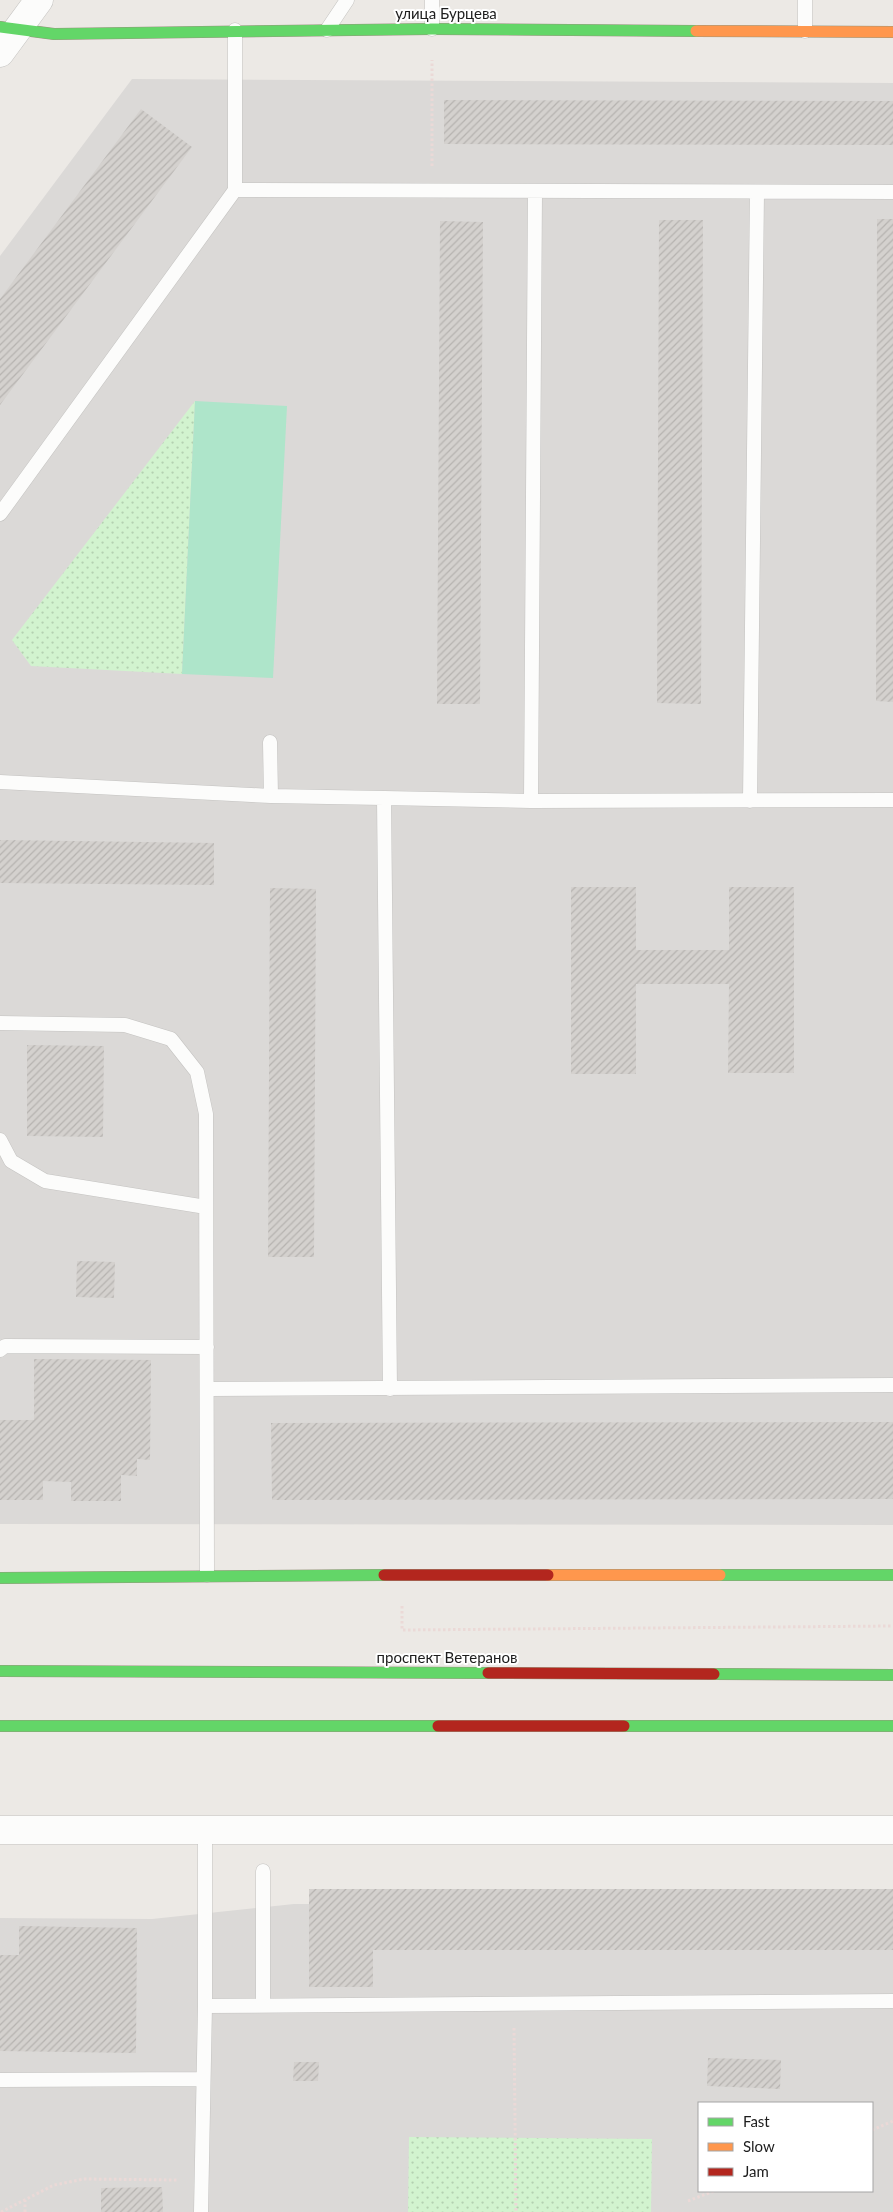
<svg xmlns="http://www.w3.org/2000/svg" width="893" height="2212" font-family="Lato,sans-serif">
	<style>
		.residential { fill: #dbd9d7; fill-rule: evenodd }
		.park { fill: url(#park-dots) }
		.pitch { fill: #aee5ca }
		.building { fill: url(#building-hatch) }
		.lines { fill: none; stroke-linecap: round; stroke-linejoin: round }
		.lane-casing { stroke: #c4c3c1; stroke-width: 15 }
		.street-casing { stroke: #c4c3c1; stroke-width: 29 }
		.fast-casing { stroke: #96957c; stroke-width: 12 }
		.slow-casing { stroke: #96957c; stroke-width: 12 }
		.jam-casing { stroke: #96957c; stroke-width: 12 }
		.path { stroke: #ebd9d7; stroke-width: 3; stroke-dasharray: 2.5 2.5; stroke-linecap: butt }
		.lane { stroke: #fcfcfb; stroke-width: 14 }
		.street { stroke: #fcfcfb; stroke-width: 28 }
		.fast { stroke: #63d668; stroke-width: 11 }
		.slow { stroke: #ff974d; stroke-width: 11 }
		.jam { stroke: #b3261e; stroke-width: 11 }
		.labels { text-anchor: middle; stroke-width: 4; stroke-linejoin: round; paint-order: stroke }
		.street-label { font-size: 15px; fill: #1d1d1d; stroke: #fff }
	</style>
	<defs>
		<pattern id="park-dots" width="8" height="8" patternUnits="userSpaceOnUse" patternTransform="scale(1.25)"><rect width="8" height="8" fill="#d2f3cf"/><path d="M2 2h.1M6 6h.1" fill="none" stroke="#b4d0b1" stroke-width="1.8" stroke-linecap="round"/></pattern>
		<pattern id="building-hatch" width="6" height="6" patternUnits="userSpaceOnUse" patternTransform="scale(1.25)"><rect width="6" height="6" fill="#d4d1ce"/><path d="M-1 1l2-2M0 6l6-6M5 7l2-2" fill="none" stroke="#b6b3b0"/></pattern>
	</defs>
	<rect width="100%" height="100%" fill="#ece9e5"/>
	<path class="residential" d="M 132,79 L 893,83 L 893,1525 L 0,1524 L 0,256 Z
		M 893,1903 L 893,2212 L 0,2212 L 0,1918 L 152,1919 L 294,1904 ZM 699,2103 L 872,2103 L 872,2191 L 699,2191 Z"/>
	<path class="park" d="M 195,401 L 182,674 L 31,666 L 12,640 Z
		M 409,2137 L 652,2139 L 651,2212 L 408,2212 Z"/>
	<path class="pitch" d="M 195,401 L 287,406 L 273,678 L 182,674 Z"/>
	<path class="building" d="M 444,100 L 893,101 L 893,145 L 444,144 Z
		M 141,109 L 192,147 L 0,405 L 0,299 Z
		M 877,219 L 893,219 L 893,702 L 876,701 Z
		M 659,220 L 703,220 L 701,704 L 657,703 Z
		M 440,221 L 483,222 L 480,704 L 437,704 Z
		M 0,840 L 214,843 L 214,885 L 0,883 Z
		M 571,887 L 636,887 L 636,950 L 729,950 L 729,887 L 794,887 L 794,1073 L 728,1073 L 729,984 L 636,984 L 636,1074 L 571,1074 Z
		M 270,888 L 316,889 L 314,1257 L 268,1257 Z
		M 27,1045 L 104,1046 L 103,1137 L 27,1136 Z
		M 77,1261 L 115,1262 L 114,1298 L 76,1297 Z
		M 34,1359 L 151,1360 L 150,1460 L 137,1459 L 137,1476 L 121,1475 L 121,1501 L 71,1501 L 71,1482 L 43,1481 L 43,1500 L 0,1500 L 0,1420 L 34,1420 Z
		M 893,1422 L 893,1499 L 272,1500 L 271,1423 Z
		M 309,1889 L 893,1889 L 893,1950 L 373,1950 L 373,1987 L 309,1987 Z
		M 19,1926 L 137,1928 L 136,2053 L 0,2051 L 0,1955 L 19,1955 Z
		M 708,2058 L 781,2060 L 780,2089 L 707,2086 Z
		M 294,2062 L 319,2062 L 318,2081 L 293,2081 Z
		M 162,2187 L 163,2212 L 101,2212 L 101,2188 Z"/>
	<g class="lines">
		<g class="lane-casing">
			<path id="lane" d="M 432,29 L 432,0
				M 235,30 L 235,190 L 893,192
				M 327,30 L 347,0
				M 805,31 L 805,0
				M 535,192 L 531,801 L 893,800
				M 0,514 L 235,190
				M 270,742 L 271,796 L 384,798
				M 0,782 L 271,796
				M 750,801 L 757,192
				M 0,1023 L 125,1025 L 171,1039 L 197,1072 L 206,1114 L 207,1575
				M 0,1140 L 11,1161 L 45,1181 L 206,1207
				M 0,1350 L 5,1346 L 207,1347
				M 208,1389 L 893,1385
				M 390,1389 L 384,798 L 531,801
				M 263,1871 L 263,2005
				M 205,2006 L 893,2001
				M 0,2080 L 203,2079
				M 201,2212 L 205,2006 L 205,1830"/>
		</g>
		<g class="street-casing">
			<path id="street" d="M 0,53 L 39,0
				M 0,1830 L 893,1830"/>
		</g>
		<g class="fast-casing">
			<path id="fast" d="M 0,27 L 54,34 L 432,29 L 696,31
				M 720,1575 L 893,1575
				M 0,1578 L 384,1575
				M 0,1671 L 488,1673
				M 714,1674 L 893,1675
				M 0,1726 L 438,1726
				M 624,1726 L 893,1726"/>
		</g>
		<g class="slow-casing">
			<path id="slow" d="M 696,31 L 893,32
				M 548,1575 L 720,1575"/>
		</g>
		<g class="jam-casing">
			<path id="jam" d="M 384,1575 L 548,1575
				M 488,1673 L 714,1674
				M 438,1726 L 624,1726"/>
		</g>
		<path class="path" d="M 432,166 L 432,60
			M 402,1606 L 402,1630 L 893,1626
			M 514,2028 L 516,2212
			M 872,2130 L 893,2121
			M 688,2201 L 714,2191
			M 1,2212 L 54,2185 L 84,2179 L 178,2180
			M 25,2212 L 25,2200"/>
		<use href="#lane" class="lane"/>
		<use href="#street" class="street"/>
		<use href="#fast" class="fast"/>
		<use href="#slow" class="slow"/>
		<use href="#jam" class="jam"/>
	</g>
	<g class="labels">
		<g class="street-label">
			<text x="446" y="19">улица Бурцева</text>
			<text x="447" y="1663">проспект Ветеранов</text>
		</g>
	</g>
	<rect x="698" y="2102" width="175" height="90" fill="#ffffff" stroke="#a5a5a5"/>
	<rect x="708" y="2118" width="25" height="8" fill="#63d668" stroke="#a5a5a5"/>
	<text x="743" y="2127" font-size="15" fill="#1d1d1d">Fast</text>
	<rect x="708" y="2143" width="25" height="8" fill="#ff974d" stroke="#a5a5a5"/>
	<text x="743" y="2152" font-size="15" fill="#1d1d1d">Slow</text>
	<rect x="708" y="2168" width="25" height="8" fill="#b3261e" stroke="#a5a5a5"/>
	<text x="743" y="2177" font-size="15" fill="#1d1d1d">Jam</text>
</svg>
